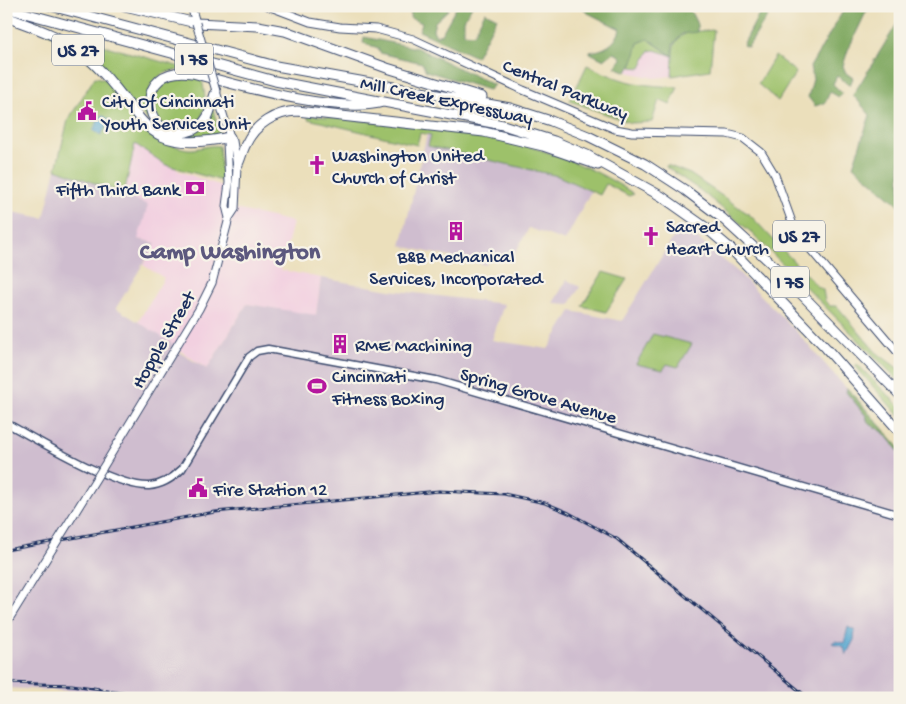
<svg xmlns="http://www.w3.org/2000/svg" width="906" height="704" font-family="'Gochi Hand',sans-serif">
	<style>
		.built { fill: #f2cfe0 }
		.industrial { fill: #cfbdcf }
		.green { fill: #9dc16b; stroke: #5c7864 }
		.forest { fill: #7ea75f; stroke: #4c6b5e }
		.water { fill: #54a5cf; stroke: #386a96 }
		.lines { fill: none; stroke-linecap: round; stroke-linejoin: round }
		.secondary-casing { stroke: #3a496c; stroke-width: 9 }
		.primary-casing { stroke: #3a496c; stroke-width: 9 }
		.highway-casing { stroke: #3a496c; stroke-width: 11 }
		.secondary { stroke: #fff; stroke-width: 6 }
		.primary { stroke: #fff; stroke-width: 7 }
		.highway { stroke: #fff; stroke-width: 9 }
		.rail-casing { stroke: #1b2f5e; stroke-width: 3 }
		.rail { stroke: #f7f3e8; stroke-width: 1; stroke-dasharray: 4; stroke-linecap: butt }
		.primary-bridge-casing { stroke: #3a496c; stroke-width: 9; stroke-linecap: butt }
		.primary-bridge { stroke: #fff; stroke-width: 7 }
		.labels { text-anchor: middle; stroke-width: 4.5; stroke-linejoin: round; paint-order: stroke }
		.shield { fill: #f7f3e8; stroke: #5d6a87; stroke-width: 1 }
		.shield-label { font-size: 18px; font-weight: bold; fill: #1b2f5e }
		.street-label { font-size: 19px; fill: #1b2f5e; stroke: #f7f3e8 }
		.poi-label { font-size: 19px; fill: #1b2f5e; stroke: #f7f3e8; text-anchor: start }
		.district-label { font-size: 24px; font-weight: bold; fill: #5c587e; stroke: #f7f3e8 }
	</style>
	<rect width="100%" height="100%" fill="#f7f3e8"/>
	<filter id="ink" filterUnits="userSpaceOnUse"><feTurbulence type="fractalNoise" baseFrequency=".02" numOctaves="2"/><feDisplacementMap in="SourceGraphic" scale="10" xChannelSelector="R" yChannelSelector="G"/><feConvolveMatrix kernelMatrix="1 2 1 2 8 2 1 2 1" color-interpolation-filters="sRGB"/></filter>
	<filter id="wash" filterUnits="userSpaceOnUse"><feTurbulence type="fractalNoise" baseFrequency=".0096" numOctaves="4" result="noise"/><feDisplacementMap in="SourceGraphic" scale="20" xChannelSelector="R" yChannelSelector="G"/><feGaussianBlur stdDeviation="1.12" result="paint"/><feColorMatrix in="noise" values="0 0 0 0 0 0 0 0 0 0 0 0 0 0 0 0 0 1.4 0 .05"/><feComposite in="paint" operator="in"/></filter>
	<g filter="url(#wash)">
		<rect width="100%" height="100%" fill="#ebdfbb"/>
		<path class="built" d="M 655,50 L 673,56 L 672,76 L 655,78 L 627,72 L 631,67 L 641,68 L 649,51 Z
			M 136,137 L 179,171 L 236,191 L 235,209 L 293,222 L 281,270 L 321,278 L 316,316 L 247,304 L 207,369 L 138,322 L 164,278 L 143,265 L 156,243 L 138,239 L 124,194 Z"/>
		<path class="industrial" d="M 427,134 L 432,135 L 429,146 L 558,176 L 591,191 L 565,241 L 529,228 L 510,262 L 488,256 L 486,265 L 401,246 Z
			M 56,169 L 104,186 L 148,205 L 138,239 L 156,243 L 116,308 L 170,342 L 182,354 L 207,369 L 247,304 L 316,315 L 321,278 L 390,290 L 504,304 L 492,340 L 548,349 L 571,311 L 622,321 L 681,225 L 738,272 L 795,330 L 900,449 L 900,698 L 134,698 L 105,693 L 6,688 L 6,211 L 44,218 Z
			M 567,280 L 580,287 L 570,304 L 553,303 Z"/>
		<path class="green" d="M 42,28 L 191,70 C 171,70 163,70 150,86 L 154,126 L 131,103 L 112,79 Z
			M 714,30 L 710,70 L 672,76 L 673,56 L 655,50 L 649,51 L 641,68 L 631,67 L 638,43 L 648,39 L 672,56 C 675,29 692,32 714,30 Z
			M 775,56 L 796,72 L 778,101 L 758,84 Z
			M 587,65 C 624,83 637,85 678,87 L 670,105 L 659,100 L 652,122 L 631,123 L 570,101 Z
			M 172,76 L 201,77 C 221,142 158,142 154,106 C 153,99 152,93 156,87 C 160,82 167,79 172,76 Z
			M 95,77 L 105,79 C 129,112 144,142 188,149 C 198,150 209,144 219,146 L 222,181 L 166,165 L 135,144 L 124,194 L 56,169 L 68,120 Z
			M 213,109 L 220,134 L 194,139 L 179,138 L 179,135 L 185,135 Z
			M 308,115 C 419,127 538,129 634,194 L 629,196 L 606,184 L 600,195 L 558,176 L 428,146 L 431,135 L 420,133 L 417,145 L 308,119 Z
			M 667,165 L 690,174 L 750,215 L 817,286 L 823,290 L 825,301 L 830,306 L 837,306 L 876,352 L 900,370 L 900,382 L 751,232 L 701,191 L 666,167 Z
			M 603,272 L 627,279 L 606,312 L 582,306 Z
			M 653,334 L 692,344 L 678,367 L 667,364 L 663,370 L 636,364 Z
			M 857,364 L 900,407 L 900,417 L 855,366 Z"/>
		<path class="forest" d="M 408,6 L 448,6 L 448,10 L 435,22 L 433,30 L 436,36 L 442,33 L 457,6 L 472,6 L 464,20 L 464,33 L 474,34 L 485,12 L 497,18 L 476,57 L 419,31 L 422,23 L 410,18 L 411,11 Z
			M 582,6 L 691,6 L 689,8 L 697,24 L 697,32 L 682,34 L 673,45 L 673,56 L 648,39 L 638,43 L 633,62 L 627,72 L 615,67 L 622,59 L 619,55 L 613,53 L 604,60 L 588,52 C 603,51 617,44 620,29 L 586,12 Z
			M 763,6 L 774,6 L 748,47 L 743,45 Z
			M 846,6 L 869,6 L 848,50 L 843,66 L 846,73 L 853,78 L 850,85 L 837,76 L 833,84 L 842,93 L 839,97 L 830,92 L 825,103 L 815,106 L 808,97 L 813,79 L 810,67 Z
			M 900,19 L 900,90 L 897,98 L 900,120 L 900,206 L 853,166 L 870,115 L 853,95 Z
			M 364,37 L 417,48 L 494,85 L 489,90 L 426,71 L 422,63 L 380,53 L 378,48 L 363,43 Z
			M 847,388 L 900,448 L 900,453 L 883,432 L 868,423 L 866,416 L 846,392 Z"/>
		<path class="water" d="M 102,115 L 110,120 L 101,135 L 93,130 Z
			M 848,627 L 855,631 L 854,640 L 846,655 L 844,647 L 832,643 L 835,641 L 844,643 Z"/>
	</g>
	<g filter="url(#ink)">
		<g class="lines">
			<g class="secondary-casing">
				<path id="secondary" d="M 6,423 C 38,440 114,487 149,486 C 162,485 173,478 182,469 L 249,357 L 257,351 L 268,349 L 436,380 L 900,515"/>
			</g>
			<g class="primary-casing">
				<path id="primary" d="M 191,6 L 196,23
					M 268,6 L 310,22 L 340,27 L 376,29 L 413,39 L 523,90 L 615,129 L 632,132 L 727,134 L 743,138 L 761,152 L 775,175 L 793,225 L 799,236 L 900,355
					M 229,218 L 226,206 L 229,183 L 227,142 L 230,137
					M 102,469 L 199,309 L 212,283 L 229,218 L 235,209 L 237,166 L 233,141 L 230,137 L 216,91"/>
			</g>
			<g class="highway-casing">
				<path id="highway" d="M 51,6 L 276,66 L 510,108 L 551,121 L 588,136 L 645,164 L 685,190 L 722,218 L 772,264 L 900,395
					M 125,6 L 196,23 L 258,26 L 285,31 L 387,68 L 482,97
					M 6,8 L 275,81 L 503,125 L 554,141 L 587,155 L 661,196 L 705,227 L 731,249 L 826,348 L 900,432
					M 6,17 C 36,28 67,38 90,60 C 147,112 137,157 230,137
					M 216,91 C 213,99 211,109 208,116 C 204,124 195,130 187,132 C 140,141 133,64 192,73 C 237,85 339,115 383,102
					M 237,166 C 241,159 242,151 246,144 C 255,124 276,112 297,111 L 484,132 L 543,146 L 598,165"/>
			</g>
			<use href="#secondary" class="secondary"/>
			<use href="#primary" class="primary"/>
			<use href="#highway" class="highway"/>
			<g class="rail-casing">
				<path id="rail" d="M 6,550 L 215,512 L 439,491 L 504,494 L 545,503 L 569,513 L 617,539 L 808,698
					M 6,683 L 72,685 L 163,698"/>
			</g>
			<use href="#rail" class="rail"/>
			<g class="primary-bridge-casing">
				<path id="primary-bridge" d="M 196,23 L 216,91
					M 6,624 L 102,469"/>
			</g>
			<use href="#primary-bridge" class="primary-bridge"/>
		</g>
	</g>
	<defs>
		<g id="civic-bare" transform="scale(1.5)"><path d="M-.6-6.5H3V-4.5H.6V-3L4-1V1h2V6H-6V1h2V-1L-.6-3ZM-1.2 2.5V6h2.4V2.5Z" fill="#b5179e" stroke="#f7f3e8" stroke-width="2.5" paint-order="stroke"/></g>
		<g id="church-bare" transform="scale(1.5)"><path d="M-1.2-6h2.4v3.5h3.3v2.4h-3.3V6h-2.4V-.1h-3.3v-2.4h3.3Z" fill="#b5179e" stroke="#f7f3e8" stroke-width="2.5" paint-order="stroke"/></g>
		<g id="bank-bare" transform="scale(1.5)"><path d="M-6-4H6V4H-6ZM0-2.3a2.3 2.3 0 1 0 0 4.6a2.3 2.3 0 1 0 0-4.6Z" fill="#b5179e" stroke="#f7f3e8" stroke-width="2.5" paint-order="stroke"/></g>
		<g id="building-bare" transform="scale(1.5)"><path d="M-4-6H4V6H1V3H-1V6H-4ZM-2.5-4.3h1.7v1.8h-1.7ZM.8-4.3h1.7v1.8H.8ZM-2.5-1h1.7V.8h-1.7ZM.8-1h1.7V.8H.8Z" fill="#b5179e" stroke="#f7f3e8" stroke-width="2.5" paint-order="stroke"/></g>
		<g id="stadium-bare" transform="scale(1.5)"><path d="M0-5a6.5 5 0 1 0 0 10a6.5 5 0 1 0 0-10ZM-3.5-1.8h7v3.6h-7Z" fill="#b5179e" stroke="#f7f3e8" stroke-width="2.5" paint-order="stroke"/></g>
	</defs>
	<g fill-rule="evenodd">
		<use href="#civic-bare" x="87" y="111"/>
		<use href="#church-bare" x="317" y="165"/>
		<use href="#bank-bare" x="195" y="188"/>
		<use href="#building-bare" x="456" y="231"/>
		<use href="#church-bare" x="651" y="236"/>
		<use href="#building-bare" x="340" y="344"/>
		<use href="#stadium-bare" x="317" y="386"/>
		<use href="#civic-bare" x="198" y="488"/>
	</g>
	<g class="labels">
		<g class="shield">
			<rect x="52" y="34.5" width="52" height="31" rx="4"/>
			<rect x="175" y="43.5" width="38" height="31" rx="4"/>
			<rect x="773" y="220.5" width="52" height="31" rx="4"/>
			<rect x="771" y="266.5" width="38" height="31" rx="4"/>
		</g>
		<g class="shield-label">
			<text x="78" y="56">US 27</text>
			<text x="194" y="65">I 75</text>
			<text x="799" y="242">US 27</text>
			<text x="790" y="288">I 75</text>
		</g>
		<g class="street-label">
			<text transform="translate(566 88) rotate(22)" y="7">Central Parkway</text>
			<text transform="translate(447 99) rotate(12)" y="7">Mill Creek Expressway</text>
			<text transform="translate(162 339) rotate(-60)" y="7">Hopple Street</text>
			<text transform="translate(539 394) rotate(16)" y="7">Spring Grove Avenue</text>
		</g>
		<g class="poi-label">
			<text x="102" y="107">City Of Cincinnati<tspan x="102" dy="22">Youth Services Unit</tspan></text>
			<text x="332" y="161">Washington United<tspan x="332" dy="22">Church of Christ</tspan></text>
			<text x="180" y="195" text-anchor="end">Fifth Third Bank</text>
			<text x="666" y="232">Sacred<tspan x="666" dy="22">Heart Church</tspan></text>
			<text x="456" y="262" text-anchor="middle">B&amp;B Mechanical<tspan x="456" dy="22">Services, Incorporated</tspan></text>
			<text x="355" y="351">RME Machining</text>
			<text x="332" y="382">Cincinnati<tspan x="332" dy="22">Fitness Boxing</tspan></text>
			<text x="213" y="495">Fire Station 12</text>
		</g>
		<g class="district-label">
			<text x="230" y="258">Camp Washington</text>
		</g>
	</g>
	<rect width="906" height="704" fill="none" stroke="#f7f3e8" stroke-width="25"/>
</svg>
